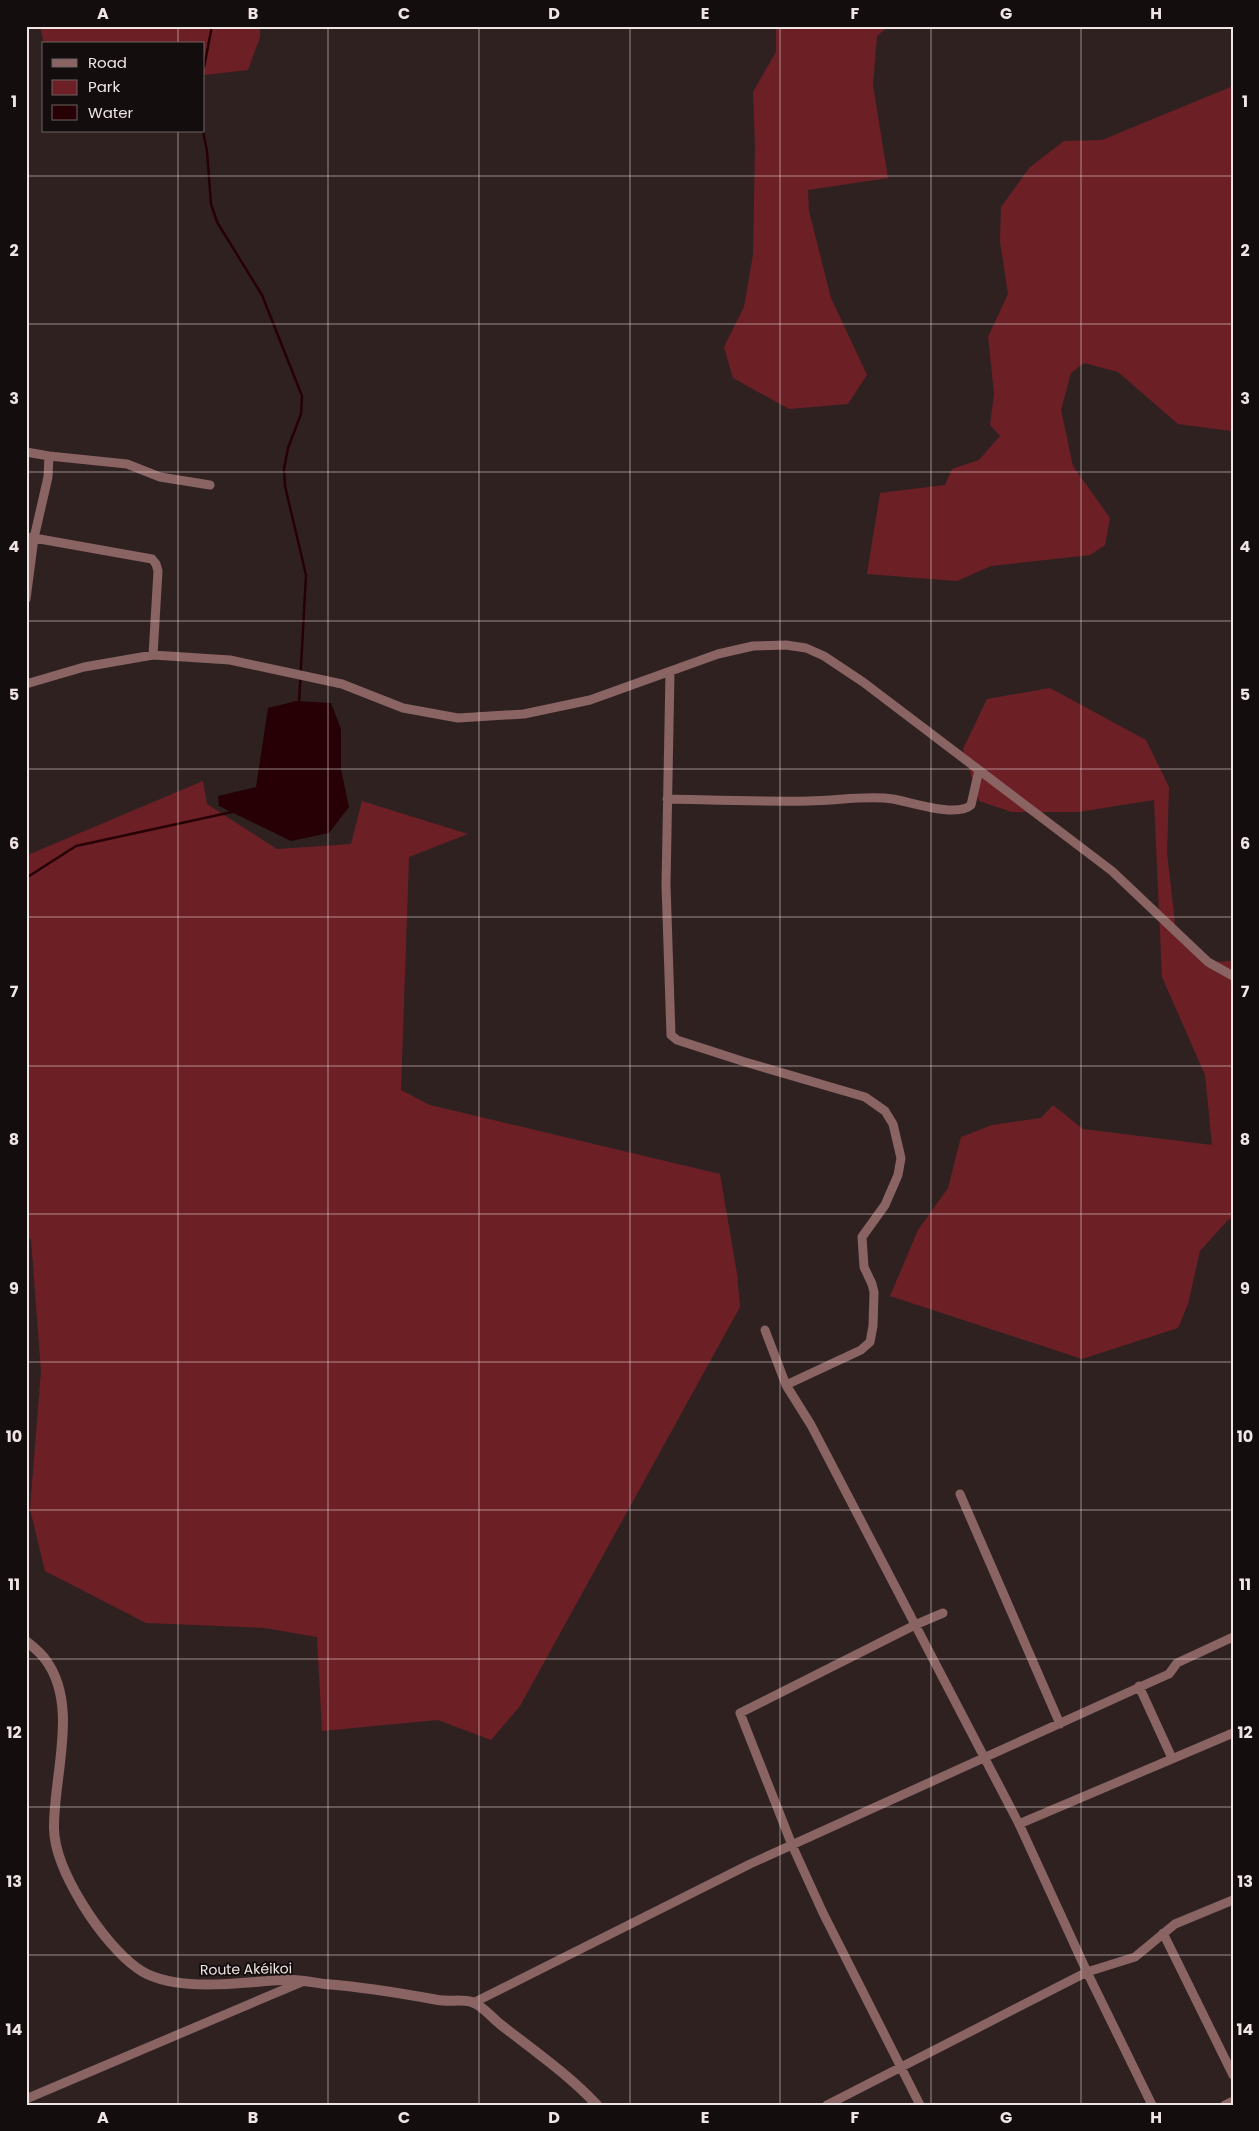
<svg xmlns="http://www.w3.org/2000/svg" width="1259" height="2131" font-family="Poppins,sans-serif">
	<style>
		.green { fill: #6d1f26 }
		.water { fill: #260004 }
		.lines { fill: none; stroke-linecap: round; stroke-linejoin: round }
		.stream { stroke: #260004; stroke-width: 2.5 }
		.minor { stroke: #8a6363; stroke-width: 9 }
		.tertiary { stroke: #8a6363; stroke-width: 10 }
		.grid { fill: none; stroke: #efe5e4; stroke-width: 1; stroke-opacity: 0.55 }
		.labels { text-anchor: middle; stroke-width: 4; stroke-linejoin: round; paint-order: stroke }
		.street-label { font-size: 14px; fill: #efe5e4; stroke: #140d0d }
		.neatline { fill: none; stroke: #efe5e4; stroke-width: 2 }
		.grid-label { font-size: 16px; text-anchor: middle; font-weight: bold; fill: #efe5e4 }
	</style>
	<rect width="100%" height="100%" fill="#302121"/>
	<path class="green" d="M 40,26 L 260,26 L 260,37 L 248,70 L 204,75 L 204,44 L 44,44 Z
		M 776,26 L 889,26 L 877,36 L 873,85 L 888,178 L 808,190 L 809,211 L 831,298 L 867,375 L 848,404 L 789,409 L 733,378 L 724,347 L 744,307 L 753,255 L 755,147 L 753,92 L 776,52 Z
		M 1233,86 L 1233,430 L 1231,431 L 1178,424 L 1118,372 L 1084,363 L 1071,373 L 1061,410 L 1073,466 L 1110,518 L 1105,545 L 1090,555 L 991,566 L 957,581 L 867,574 L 880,493 L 945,485 L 952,469 L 979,460 L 1000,436 L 990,425 L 994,394 L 988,337 L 1008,294 L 1000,241 L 1001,207 L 1030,167 L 1064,141 L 1102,140 Z
		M 1050,688 L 1146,740 L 1169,787 L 1167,853 L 1176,932 L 1208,962 L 1233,961 L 1233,1218 L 1228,1220 L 1200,1251 L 1188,1304 L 1178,1328 L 1082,1359 L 890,1296 L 918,1230 L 948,1188 L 961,1137 L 992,1125 L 1041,1118 L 1053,1105 L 1083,1129 L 1212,1145 L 1205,1075 L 1162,977 L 1154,800 L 1078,812 L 1012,812 L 979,801 L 963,749 L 987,699 Z
		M 203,781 L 207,804 L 277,849 L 351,844 L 362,801 L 468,834 L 409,857 L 401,1090 L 430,1105 L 720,1174 L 737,1274 L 740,1307 L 520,1706 L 491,1740 L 438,1720 L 322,1731 L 317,1637 L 265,1628 L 146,1623 L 45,1571 L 30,1509 L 41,1371 L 31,1239 L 26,1238 L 26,863 L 30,854 Z"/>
	<path class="water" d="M 296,701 L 331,703 L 341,729 L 341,769 L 349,807 L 329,833 L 291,841 L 219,806 L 218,796 L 256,787 L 268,708 Z"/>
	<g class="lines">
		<path class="stream" d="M 204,67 L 212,26
			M 203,131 L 207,151 L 211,204 L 217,222 L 262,295 L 302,396 L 301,414 L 288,448 L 284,469 L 285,486 L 306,575 L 299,703
			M 26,878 L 76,846 L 232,812"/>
		<path class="minor" d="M 26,452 L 49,456 L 127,464 L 160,477 L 210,485
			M 26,537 L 34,538 L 48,477 L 49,456
			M 26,599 L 34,538 L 152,559 L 156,564 L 158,571 L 153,655
			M 670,672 L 666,885 L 671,1035 L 677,1040 L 745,1062 L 865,1097 L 885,1111 L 893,1124 L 901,1158 L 898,1175 L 885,1205 L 862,1237 L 864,1267 L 872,1284 L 874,1292 L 873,1326 L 870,1342 L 861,1350 L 786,1385
			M 26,684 L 84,667 L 153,655 L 230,660 L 342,684 L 403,708 L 458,718 L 524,714 L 590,700 L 718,654 L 753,646 L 786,645 L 806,648 L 824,656 L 863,682 L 1112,871 L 1208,962 L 1233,976
			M 667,799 C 714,800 762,802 809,801 C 837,801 865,795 893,799 C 911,802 957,818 971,805 L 979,770
			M 765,1330 L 786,1385 L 811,1425 L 1019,1824 L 1087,1972 L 1152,2105
			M 960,1494 L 1060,1724
			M 1139,1686 L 1172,1758
			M 1019,1824 L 1233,1733
			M 1163,1933 L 1233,2075
			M 473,2003 L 750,1864 L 1151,1682 L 1169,1674 L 1177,1663 L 1233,1637
			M 26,2099 L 304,1981
			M 827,2105 L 1087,1972 L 1135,1957 L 1175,1924 L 1233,1900
			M 920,2105 L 823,1913 L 792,1845 L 740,1713 L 915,1625 L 943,1613
			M 1225,2105 L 1233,2101"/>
		<path class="tertiary" d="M 26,1641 C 32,1646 40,1652 45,1659 C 80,1705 53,1776 54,1829 C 55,1871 103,1944 137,1968 C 172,1994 241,1982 282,1980 C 296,1979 311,1982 325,1984 C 363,1987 400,1993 438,2000 C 449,2002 462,1999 472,2002 C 482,2005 492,2018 500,2024 C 533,2050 568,2074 597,2105"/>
	</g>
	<path class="grid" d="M 178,26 L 178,44M 328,26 L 328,2105M 479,26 L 479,2105M 630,26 L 630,2105M 780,26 L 780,2105M 931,26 L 931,2105M 1081,26 L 1081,2105M 178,131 L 178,2105M 26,176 L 1233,176M 26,324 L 1233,324M 26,472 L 1233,472M 26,621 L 1233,621M 26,769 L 1233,769M 26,917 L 1233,917M 26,1066 L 1233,1066M 26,1214 L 1233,1214M 26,1362 L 1233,1362M 26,1510 L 1233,1510M 26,1659 L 1233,1659M 26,1807 L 1233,1807M 26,1955 L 1233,1955"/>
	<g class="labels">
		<g class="street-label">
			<text transform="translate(246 1969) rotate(-1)" y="5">Route Akéikoi</text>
		</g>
	</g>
	<rect width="1259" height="2131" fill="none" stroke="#140d0d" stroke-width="55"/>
	<rect x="42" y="42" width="162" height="90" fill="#140d0d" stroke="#6c6363"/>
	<rect x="52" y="59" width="25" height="8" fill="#8a6363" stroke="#6c6363"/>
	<text x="88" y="68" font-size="15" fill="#efe5e4">Road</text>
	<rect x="52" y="80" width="25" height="15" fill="#6d1f26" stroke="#6c6363"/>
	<text x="88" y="92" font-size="15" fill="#efe5e4">Park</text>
	<rect x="52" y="105" width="25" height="15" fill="#260004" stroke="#6c6363"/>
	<text x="88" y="118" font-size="15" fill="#efe5e4">Water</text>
	<rect x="28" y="28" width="1204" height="2076" class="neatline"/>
	<g class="grid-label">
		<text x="103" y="19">A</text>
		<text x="253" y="19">B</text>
		<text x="404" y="19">C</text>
		<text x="554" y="19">D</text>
		<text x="705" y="19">E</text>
		<text x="855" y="19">F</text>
		<text x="1006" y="19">G</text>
		<text x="1156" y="19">H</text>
		<text x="14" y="107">1</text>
		<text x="1245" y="107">1</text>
		<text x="14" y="256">2</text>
		<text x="1245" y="256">2</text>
		<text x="14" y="404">3</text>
		<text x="1245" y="404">3</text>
		<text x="14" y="552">4</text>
		<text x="1245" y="552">4</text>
		<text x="14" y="700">5</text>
		<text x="1245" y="700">5</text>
		<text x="14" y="849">6</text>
		<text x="1245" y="849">6</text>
		<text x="14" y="997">7</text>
		<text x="1245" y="997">7</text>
		<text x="14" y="1145">8</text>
		<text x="1245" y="1145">8</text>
		<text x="14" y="1294">9</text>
		<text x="1245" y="1294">9</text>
		<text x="14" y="1442">10</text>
		<text x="1245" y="1442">10</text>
		<text x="14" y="1590">11</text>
		<text x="1245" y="1590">11</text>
		<text x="14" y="1738">12</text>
		<text x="1245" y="1738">12</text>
		<text x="14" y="1887">13</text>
		<text x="1245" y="1887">13</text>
		<text x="14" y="2035">14</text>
		<text x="1245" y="2035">14</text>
		<text x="103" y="2123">A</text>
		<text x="253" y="2123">B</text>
		<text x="404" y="2123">C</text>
		<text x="554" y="2123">D</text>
		<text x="705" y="2123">E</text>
		<text x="855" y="2123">F</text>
		<text x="1006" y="2123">G</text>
		<text x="1156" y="2123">H</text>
	</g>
</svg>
